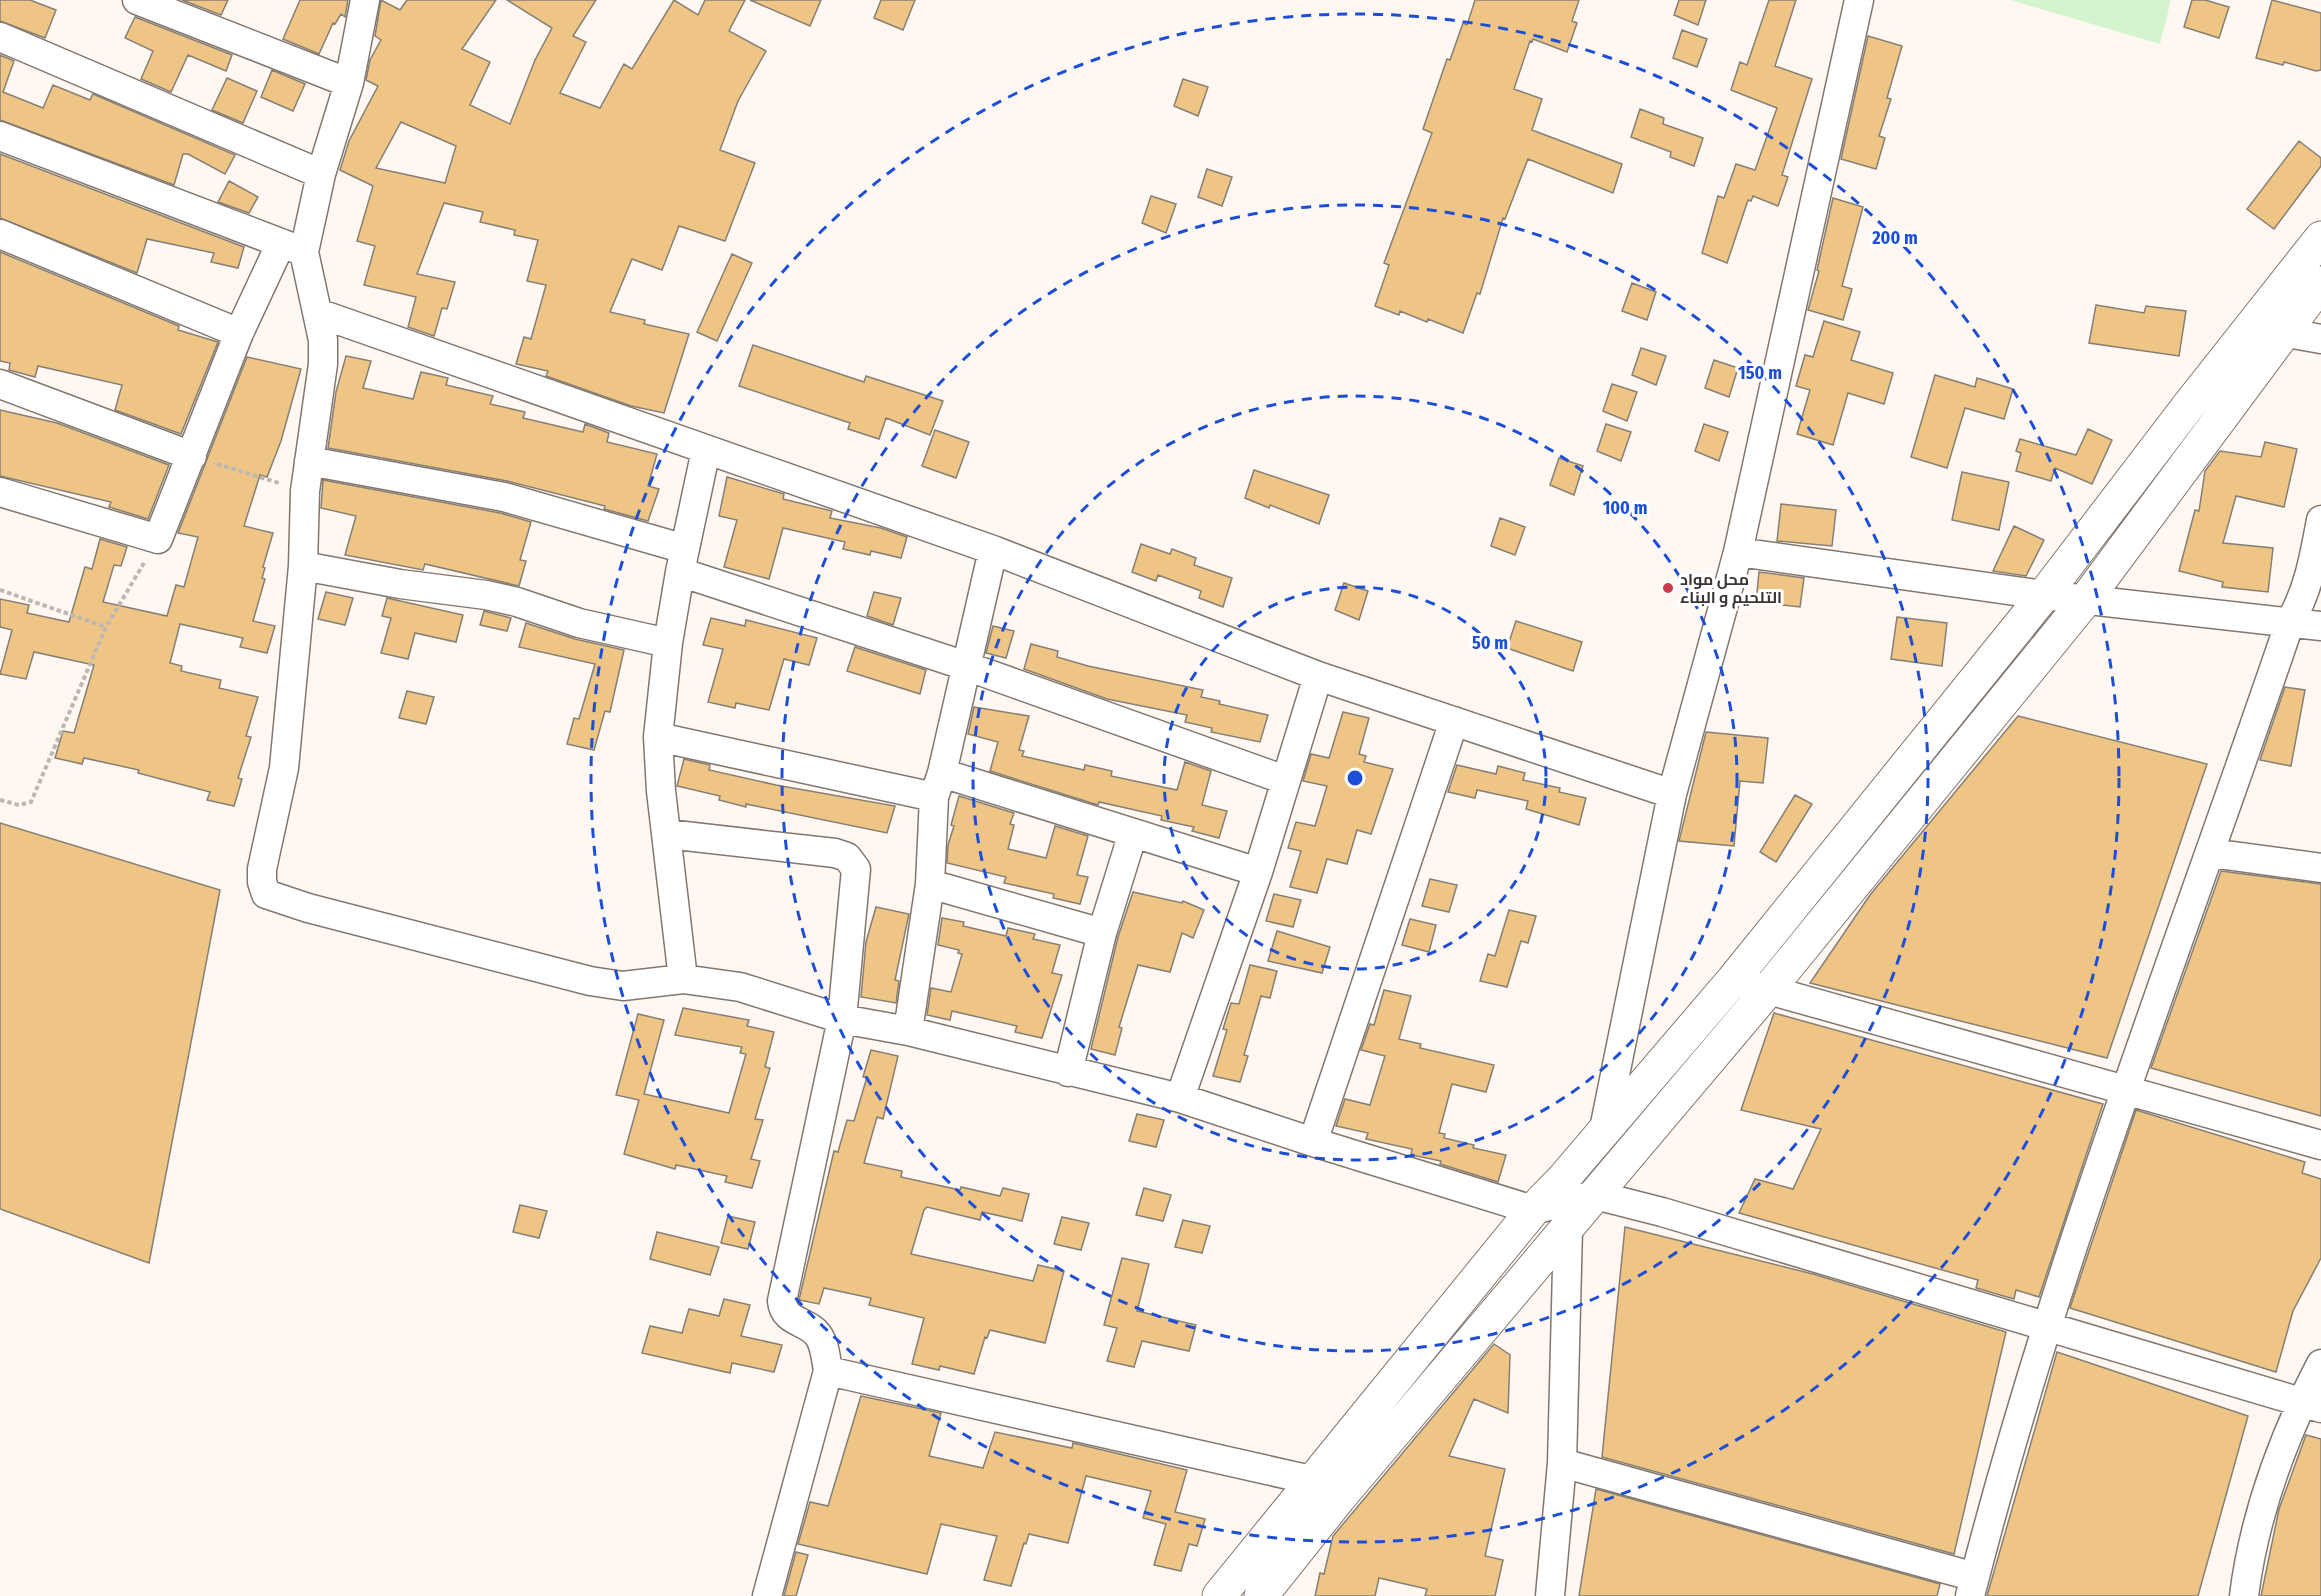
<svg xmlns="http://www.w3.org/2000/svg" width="2321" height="1596" font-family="'Fira Sans Condensed',Cairo,sans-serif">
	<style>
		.green { fill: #d3f4cd }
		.building { fill: #efc586; stroke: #867f74; stroke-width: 1.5; fill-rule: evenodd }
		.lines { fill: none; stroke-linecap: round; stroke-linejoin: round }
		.street-casing { stroke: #81776f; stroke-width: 31 }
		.secondary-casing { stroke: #81776f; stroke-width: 35 }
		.path { stroke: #bdb7b2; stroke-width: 4; stroke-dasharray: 4.5 3; stroke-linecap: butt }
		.street { stroke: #fff; stroke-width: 28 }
		.secondary { stroke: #fff; stroke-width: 33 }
		.ring { fill: none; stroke: #1d4ed8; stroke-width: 3; stroke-dasharray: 10 8 }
		.poi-dot { fill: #cb3a49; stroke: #fff; stroke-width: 2 }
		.labels { text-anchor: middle; stroke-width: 6; stroke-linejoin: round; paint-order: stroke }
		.poi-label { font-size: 16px; font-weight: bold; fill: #3b3633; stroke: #fff; text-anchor: start }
		.centre { fill: #1d4ed8; stroke: #fff; stroke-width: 3 }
		.ring-label { font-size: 18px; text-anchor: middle; font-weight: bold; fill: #1d4ed8; stroke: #fff; stroke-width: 6; stroke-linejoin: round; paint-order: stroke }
	</style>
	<rect width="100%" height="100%" fill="#fff8f2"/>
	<path class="green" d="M 2010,0 L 2171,0 L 2160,44 Z"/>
	<path class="building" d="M 0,0 L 30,0 L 56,10 L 45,38 L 0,21 Z
		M 182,0 L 228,0 L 221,15 Z
		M 300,0 L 348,0 L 345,17 L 341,14 L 335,24 L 333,23 L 319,54 L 283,39 Z
		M 381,0 L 400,10 L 407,0 L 496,0 L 462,49 L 490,62 L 470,105 L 510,124 L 535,60 L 552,28 L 507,0 L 596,0 L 573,36 L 586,42 L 560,93 L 600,108 L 624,64 L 632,69 L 674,0 L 698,15 L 705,0 L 745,0 L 729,31 L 766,51 L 738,101 L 720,150 L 755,163 L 725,241 L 679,226 L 662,270 L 632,259 L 610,312 L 645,320 L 644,324 L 689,334 L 664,413 L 631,406 L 546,376 L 548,371 L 516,364 L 524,337 L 531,339 L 546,285 L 527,281 L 538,240 L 514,235 L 515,230 L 480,222 L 483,212 L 444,203 L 417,274 L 455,282 L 447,309 L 442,308 L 434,336 L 408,327 L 416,297 L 364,285 L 375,246 L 357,241 L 373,186 L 340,170 L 349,141 L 378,86 L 366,80 L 370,60 L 381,40 L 375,36 ZM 401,122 L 456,146 L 445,183 L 376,168 Z
		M 750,0 L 821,0 L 810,26 Z
		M 881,0 L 915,0 L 903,30 L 874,18 Z
		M 1475,0 L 1579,0 L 1572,21 L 1577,23 L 1567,52 L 1533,39 L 1532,42 L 1530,41 L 1514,89 L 1542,99 L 1532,130 L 1622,164 L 1613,193 L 1528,159 L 1505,219 L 1503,218 L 1480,294 L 1477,293 L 1463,333 L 1428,319 L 1427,322 L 1400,311 L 1399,315 L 1375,306 L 1389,265 L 1384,263 L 1432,133 L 1423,129 L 1447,59 L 1450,60 L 1463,23 L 1467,25 Z
		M 1679,0 L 1706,0 L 1698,25 L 1674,15 Z
		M 1769,0 L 1796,0 L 1775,66 L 1812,79 L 1782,175 L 1788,177 L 1778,206 L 1753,196 L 1751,201 L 1748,200 L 1727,263 L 1702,253 L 1718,196 L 1724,198 L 1736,164 L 1755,170 L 1777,108 L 1731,90 L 1740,62 L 1747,65 Z
		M 2192,0 L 2205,0 L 2229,7 L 2219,38 L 2184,27 Z
		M 2272,0 L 2321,13 L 2321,70 L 2316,71 L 2284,62 L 2283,65 L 2256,58 Z
		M 135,17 L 232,55 L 226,71 L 188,55 L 171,92 L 141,79 L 153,51 L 125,38 Z
		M 1682,30 L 1707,39 L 1697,67 L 1673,58 Z
		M 1868,36 L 1902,46 L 1887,98 L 1891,99 L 1879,136 L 1885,138 L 1876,169 L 1841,159 Z
		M 0,55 L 14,61 L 3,92 L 43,108 L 53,85 L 90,100 L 93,94 L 235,155 L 225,174 L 188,154 L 183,154 L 174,185 L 0,120 Z
		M 272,70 L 305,84 L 293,111 L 261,97 Z
		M 227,78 L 257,91 L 243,123 L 212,110 Z
		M 1183,79 L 1208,87 L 1198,116 L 1174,106 Z
		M 1640,109 L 1664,118 L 1663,124 L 1703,138 L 1694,166 L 1670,157 L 1671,152 L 1631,137 Z
		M 2299,141 L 2321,158 L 2321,166 L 2274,229 L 2247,209 Z
		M 0,154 L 244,247 L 238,268 L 211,262 L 214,253 L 147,239 L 137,273 L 0,218 Z
		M 1207,169 L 1232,177 L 1222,206 L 1198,197 Z
		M 229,181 L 258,197 L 249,213 L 218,202 Z
		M 1151,196 L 1176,204 L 1166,233 L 1142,223 Z
		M 1833,198 L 1863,207 L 1842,286 L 1852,289 L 1843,320 L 1808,310 L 1819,271 L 1817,270 Z
		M 0,252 L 179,326 L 178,330 L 218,342 L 181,434 L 115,410 L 122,385 L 38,366 L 35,377 L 9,370 L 10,363 L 0,361 Z
		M 732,254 L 752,263 L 717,341 L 697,332 Z
		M 1632,283 L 1656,292 L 1647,320 L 1622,311 Z
		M 2096,305 L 2144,313 L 2146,306 L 2186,311 L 2179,356 L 2089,343 Z
		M 1824,321 L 1860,332 L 1851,360 L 1893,373 L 1884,404 L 1848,393 L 1833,445 L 1797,434 L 1810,390 L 1796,386 L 1805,355 L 1813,357 Z
		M 753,345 L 864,382 L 866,376 L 943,401 L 930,435 L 886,418 L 879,439 L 848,429 L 850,423 L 739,386 Z
		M 1641,348 L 1666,356 L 1656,385 L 1632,375 Z
		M 346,356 L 371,361 L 363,388 L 413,399 L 421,372 L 448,378 L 446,385 L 493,396 L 490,404 L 525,412 L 523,418 L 583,432 L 585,424 L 609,433 L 607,442 L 657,454 L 648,486 L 659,489 L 648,521 L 604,509 L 605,506 L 507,481 L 328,448 L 336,392 Z
		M 247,357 L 301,369 L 281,441 L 267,477 L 260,475 L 244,526 L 273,533 L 263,567 L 265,568 L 262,578 L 265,579 L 253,621 L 275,626 L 267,653 L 240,647 L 243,638 L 180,624 L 170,663 L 182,666 L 181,671 L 221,680 L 219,688 L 258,697 L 246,736 L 251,737 L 238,778 L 242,779 L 234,806 L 207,800 L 210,792 L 138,773 L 139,770 L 84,758 L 82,764 L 55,758 L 63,731 L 74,733 L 94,665 L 34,652 L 26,679 L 0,674 L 12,630 L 0,627 L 0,599 L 29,605 L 27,613 L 69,622 L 85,567 L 92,569 L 100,539 L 127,547 L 121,566 L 114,565 L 103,602 L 167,616 L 176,585 L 184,587 L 198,537 L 178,533 Z
		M 1714,360 L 1738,368 L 1729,397 L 1705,388 Z
		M 1935,375 L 1975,387 L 1977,378 L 2013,389 L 2004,419 L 1965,408 L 1947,468 L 1911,457 Z
		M 1612,384 L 1637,392 L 1627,421 L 1603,411 Z
		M 0,410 L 57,423 L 169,465 L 148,519 L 109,507 L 111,502 L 0,476 Z
		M 1606,424 L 1631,432 L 1621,461 L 1597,451 Z
		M 1704,424 L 1728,432 L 1719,461 L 1695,451 Z
		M 2088,429 L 2112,440 L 2092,484 L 2055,468 L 2051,481 L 2016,471 L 2021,453 L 2016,451 L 2020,439 L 2076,455 Z
		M 935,430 L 969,442 L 956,478 L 922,466 Z
		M 2265,442 L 2297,449 L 2284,507 L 2236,496 L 2223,543 L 2273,548 L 2268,592 L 2222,587 L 2223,582 L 2179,571 L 2195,510 L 2199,511 L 2205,471 L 2220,451 L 2261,457 Z
		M 1559,458 L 1583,466 L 1574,495 L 1550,485 Z
		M 1254,470 L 1329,495 L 1319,524 L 1270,505 L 1269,508 L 1245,498 Z
		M 1962,472 L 2009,482 L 1999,530 L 1952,520 Z
		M 727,477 L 784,494 L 783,499 L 832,511 L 830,518 L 881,528 L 907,537 L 901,558 L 871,551 L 870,555 L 843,549 L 845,542 L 783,528 L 769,579 L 724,567 L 737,520 L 719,516 Z
		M 323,480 L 500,513 L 531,522 L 520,560 L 526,561 L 519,586 L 425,564 L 423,570 L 345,555 L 356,516 L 321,508 Z
		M 1781,504 L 1836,510 L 1832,546 L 1777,541 Z
		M 1500,518 L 1525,527 L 1515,555 L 1491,546 Z
		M 2014,526 L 2044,540 L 2026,576 L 1993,571 Z
		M 1141,544 L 1170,554 L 1172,549 L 1196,558 L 1194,565 L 1232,578 L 1223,607 L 1199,598 L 1201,591 L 1158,575 L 1156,581 L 1132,572 Z
		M 1759,572 L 1804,578 L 1800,607 L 1756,602 Z
		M 1344,583 L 1368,591 L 1359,620 L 1335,610 Z
		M 326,592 L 353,598 L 345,625 L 318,619 Z
		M 874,592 L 901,598 L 893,625 L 867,616 Z
		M 387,598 L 463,615 L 456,642 L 415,633 L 408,659 L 381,653 L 391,618 L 382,616 Z
		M 484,611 L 511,618 L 507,631 L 480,625 Z
		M 1897,617 L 1947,623 L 1942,666 L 1891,659 Z
		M 711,618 L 745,626 L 746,620 L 817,638 L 809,665 L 784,659 L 769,710 L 736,703 L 735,708 L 708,702 L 723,649 L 703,645 Z
		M 1516,621 L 1582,642 L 1573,671 L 1507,648 Z
		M 526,623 L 575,639 L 624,650 L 610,712 L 605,711 L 594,750 L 567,744 L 574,718 L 579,719 L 595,664 L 519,647 Z
		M 993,626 L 1014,631 L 1006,658 L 986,653 Z
		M 1031,644 L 1058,651 L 1057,657 L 1088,666 L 1203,690 L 1201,697 L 1220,701 L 1219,704 L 1268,715 L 1260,742 L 1211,732 L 1212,728 L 1185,722 L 1187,715 L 1107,699 L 1024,669 Z
		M 855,647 L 926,670 L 920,694 L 847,671 Z
		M 2285,687 L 2305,690 L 2291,766 L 2260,760 Z
		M 407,691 L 434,697 L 426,724 L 399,718 Z
		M 974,707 L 1029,716 L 1019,750 L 1024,751 L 1022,756 L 1084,770 L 1085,765 L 1112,771 L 1111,776 L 1177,790 L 1185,762 L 1211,771 L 1202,805 L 1227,811 L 1219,838 L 1192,831 L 1194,827 L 1161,820 L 1162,816 L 1099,802 L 1098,805 L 990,771 L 998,742 L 968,734 Z
		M 1343,712 L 1369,718 L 1359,754 L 1366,756 L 1364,762 L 1393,769 L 1371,834 L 1357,830 L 1347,864 L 1327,859 L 1317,893 L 1290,887 L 1301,851 L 1288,848 L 1296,822 L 1315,826 L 1327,786 L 1303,781 L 1311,754 L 1329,758 Z
		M 2018,716 L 2207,764 L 2107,1058 L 1810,983 L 1870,895 Z
		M 1706,732 L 1768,738 L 1763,783 L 1740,781 L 1734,846 L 1679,841 Z
		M 684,759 L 710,765 L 709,770 L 776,785 L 895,806 L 887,833 L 746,804 L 746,807 L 719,800 L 720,796 L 677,786 Z
		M 1457,765 L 1496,774 L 1498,766 L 1525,773 L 1523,780 L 1560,788 L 1559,792 L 1586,798 L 1579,825 L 1526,809 L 1528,801 L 1477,790 L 1475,798 L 1448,792 Z
		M 1795,795 L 1812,804 L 1776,862 L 1760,852 Z
		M 959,796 L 1014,813 L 1010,824 L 1014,825 L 1008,849 L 1046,858 L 1055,826 L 1088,836 L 1077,875 L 1088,877 L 1080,904 L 1053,898 L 1054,894 L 1004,883 L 1006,877 L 947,863 L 948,845 L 954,826 L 951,825 Z
		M 0,823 L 220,890 L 149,1263 L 0,1209 Z
		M 2221,871 L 2321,884 L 2321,1116 L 2151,1068 Z
		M 1430,879 L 1457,885 L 1449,912 L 1422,906 Z
		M 1133,892 L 1182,903 L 1183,901 L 1204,910 L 1193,938 L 1182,933 L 1170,972 L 1138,965 L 1119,1027 L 1122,1028 L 1115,1055 L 1091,1049 L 1118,937 Z
		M 1274,894 L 1301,900 L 1293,927 L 1266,921 Z
		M 876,907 L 909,914 L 895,980 L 899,981 L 896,1003 L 861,997 L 866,942 Z
		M 1509,910 L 1536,916 L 1528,943 L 1521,941 L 1507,987 L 1480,981 L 1488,954 L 1495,956 Z
		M 942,918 L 964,922 L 963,926 L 1006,936 L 1008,928 L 1035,934 L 1033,939 L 1060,945 L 1052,973 L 1062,975 L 1042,1038 L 1015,1032 L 1017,1026 L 952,1011 L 950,1020 L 927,1015 L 931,988 L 951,992 L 962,954 L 958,953 L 959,950 L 938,945 Z
		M 1410,919 L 1436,925 L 1429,952 L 1402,945 Z
		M 1277,931 L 1330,947 L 1322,973 L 1268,961 Z
		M 1250,965 L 1277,971 L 1270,998 L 1261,996 L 1244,1055 L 1248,1056 L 1240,1082 L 1213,1076 L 1227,1030 L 1223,1029 L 1231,1003 L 1239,1004 Z
		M 1384,990 L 1411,996 L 1399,1039 L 1421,1044 L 1420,1048 L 1494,1065 L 1486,1092 L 1452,1084 L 1439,1133 L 1445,1134 L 1444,1138 L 1474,1145 L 1473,1148 L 1506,1155 L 1498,1182 L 1440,1164 L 1441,1161 L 1411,1155 L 1412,1149 L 1366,1139 L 1368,1133 L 1336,1126 L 1345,1099 L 1370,1105 L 1385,1056 L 1361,1050 L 1370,1024 L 1374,1025 Z
		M 683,1008 L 749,1020 L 747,1026 L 774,1032 L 765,1067 L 770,1068 L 755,1119 L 763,1120 L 751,1159 L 760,1161 L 752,1188 L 725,1182 L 727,1176 L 676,1165 L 675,1169 L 624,1154 L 639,1100 L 616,1095 L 638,1014 L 664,1020 L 644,1094 L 729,1113 L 746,1054 L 740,1053 L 742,1047 L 675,1035 Z
		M 1774,1013 L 2103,1104 L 2039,1297 L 2016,1290 L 2014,1299 L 1976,1288 L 1978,1280 L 1739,1213 L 1755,1179 L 1793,1189 L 1821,1129 L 1741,1110 Z
		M 871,1050 L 898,1056 L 883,1119 L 877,1117 L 864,1163 L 902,1171 L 901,1177 L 960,1190 L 961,1187 L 1000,1196 L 1003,1188 L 1029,1194 L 1022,1221 L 982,1212 L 980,1220 L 927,1207 L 924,1210 L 911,1254 L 1033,1281 L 1038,1265 L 1064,1271 L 1045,1343 L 990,1330 L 987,1338 L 985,1337 L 974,1374 L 940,1366 L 939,1370 L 912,1364 L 924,1318 L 869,1305 L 871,1298 L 824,1288 L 819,1304 L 799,1300 L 834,1151 L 838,1152 L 847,1120 L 854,1121 L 867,1077 L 863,1077 Z
		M 2136,1110 L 2305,1162 L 2302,1173 L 2321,1179 L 2321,1258 L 2293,1311 L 2276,1372 L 2070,1308 Z
		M 1137,1114 L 1164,1120 L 1156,1147 L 1129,1141 Z
		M 1144,1188 L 1171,1195 L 1163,1221 L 1136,1215 Z
		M 520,1205 L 547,1211 L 539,1238 L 513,1232 Z
		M 728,1216 L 755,1222 L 748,1249 L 721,1243 Z
		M 1062,1217 L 1089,1223 L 1081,1250 L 1054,1244 Z
		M 1183,1220 L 1210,1226 L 1202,1253 L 1175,1247 Z
		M 1625,1227 L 1813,1274 L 2006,1332 L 1954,1554 L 1602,1457 Z
		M 657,1232 L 719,1247 L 710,1275 L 650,1259 Z
		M 1122,1258 L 1149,1264 L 1137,1311 L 1196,1325 L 1189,1351 L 1142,1341 L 1134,1367 L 1107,1361 L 1117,1328 L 1104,1325 Z
		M 724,1299 L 750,1305 L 741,1336 L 782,1345 L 774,1372 L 732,1363 L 730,1373 L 642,1353 L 650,1326 L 682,1333 L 689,1309 L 719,1316 Z
		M 1494,1344 L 1510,1355 L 1508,1413 L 1474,1399 L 1449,1456 L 1505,1469 L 1485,1556 L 1503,1560 L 1495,1596 L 1425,1596 L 1427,1589 L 1379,1578 L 1375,1596 L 1315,1596 L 1320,1573 L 1324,1574 L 1333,1536 Z
		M 2057,1352 L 2248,1416 L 2198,1596 L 1987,1596 Z
		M 861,1396 L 941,1413 L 929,1456 L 983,1468 L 995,1432 L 1072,1448 L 1073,1443 L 1187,1470 L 1175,1512 L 1205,1519 L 1197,1546 L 1189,1544 L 1181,1571 L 1154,1565 L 1166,1524 L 1143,1518 L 1151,1491 L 1086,1476 L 1068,1543 L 1029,1534 L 1026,1544 L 1024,1543 L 1011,1586 L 984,1580 L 997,1536 L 941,1524 L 927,1574 L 798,1544 L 810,1502 L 828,1506 Z
		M 2306,1435 L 2321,1439 L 2321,1596 L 2261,1596 L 2279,1509 Z
		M 1596,1489 L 1940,1584 L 1937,1596 L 1579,1596 Z
		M 796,1552 L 808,1555 L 796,1596 L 784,1596 Z"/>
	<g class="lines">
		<g class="street-casing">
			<path id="street" d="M 137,0 L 349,83
				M 365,0 L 349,83 L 321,174 L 304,252 L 323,340 L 323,364 L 305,491 L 303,566 L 284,768 L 262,869 L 262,882 L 266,894 L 308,908 L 590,981 L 623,986 L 683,979
				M 0,37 L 321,174
				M 0,136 L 299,250
				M 0,234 L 239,333
				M 318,313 L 993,550 L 1318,676 L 1672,794
				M 2282,332 L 2321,339
				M 0,384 L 192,456
				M 706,450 L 680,572 L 668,643 L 658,737 L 661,791 L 683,979 L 740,987 L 842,1019 L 908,1031 L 1180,1098 L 1313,1142 L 1533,1210 L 1595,1195 L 1662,1212 L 2321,1408
				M 309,461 L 504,497 L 685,549
				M 0,492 L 158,539 L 239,333 L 281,243
				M 1738,552 L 2044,595 L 2321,626
				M 303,566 L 400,584 L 486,595 L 517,602 L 579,623 L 668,643
				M 680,572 L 966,666 L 1285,780
				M 658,737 L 934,797
				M 942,773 L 1258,872
				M 667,834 L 835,853 L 847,857 L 856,869 L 842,1019 L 782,1301 C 784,1323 807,1320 818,1335 C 825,1344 826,1360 828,1371 L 767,1596
				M 2211,853 L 2321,868
				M 930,884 L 1102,933 L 1133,833
				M 1733,980 L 2321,1145
				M 908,1031 L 930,884 L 934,797 L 942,773 L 993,550
				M 1068,1072 L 1102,933
				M 1180,1098 L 1258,872 L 1318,676
				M 1604,1129 L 1672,794 L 1738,552 L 1859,0
				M 1313,1142 L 1454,721
				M 828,1371 L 1311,1480
				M 1562,1463 L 1975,1577
				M 1550,1596 L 1562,1463 L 1568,1229
				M 1970,1596 C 2054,1264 2180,946 2290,622 C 2309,589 2314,557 2321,520
				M 2244,1596 C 2254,1516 2284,1435 2321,1364"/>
		</g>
		<g class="secondary-casing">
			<path id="secondary" d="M 1219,1596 L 1533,1210 L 1563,1179 L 1733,980 L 2044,595 L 2189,405 L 2321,238
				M 1261,1596 L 1339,1498 L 1768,990 L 2087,598 L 2321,283"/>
		</g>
		<path class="path" d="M 217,464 L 279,483
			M 0,590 L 106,627
			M 0,800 L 19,805 L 31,802 L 106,627 L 144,563"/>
		<use href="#street" class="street"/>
		<use href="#secondary" class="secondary"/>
	</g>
	<g class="ring">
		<circle cx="1355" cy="778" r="191"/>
		<circle cx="1355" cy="778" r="382"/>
		<circle cx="1355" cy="778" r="573"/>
		<circle cx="1355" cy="778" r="764"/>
	</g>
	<circle class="poi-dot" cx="1668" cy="588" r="6"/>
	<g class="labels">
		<g class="poi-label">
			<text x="1680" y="585">محل مواد<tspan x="1680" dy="18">التلحيم و البناء</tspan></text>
		</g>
	</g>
	<circle cx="1355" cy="778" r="9" class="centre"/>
	<g class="ring-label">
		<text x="1895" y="244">200 m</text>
		<text x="1760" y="379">150 m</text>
		<text x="1625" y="514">100 m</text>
		<text x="1490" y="649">50 m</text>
	</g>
</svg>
